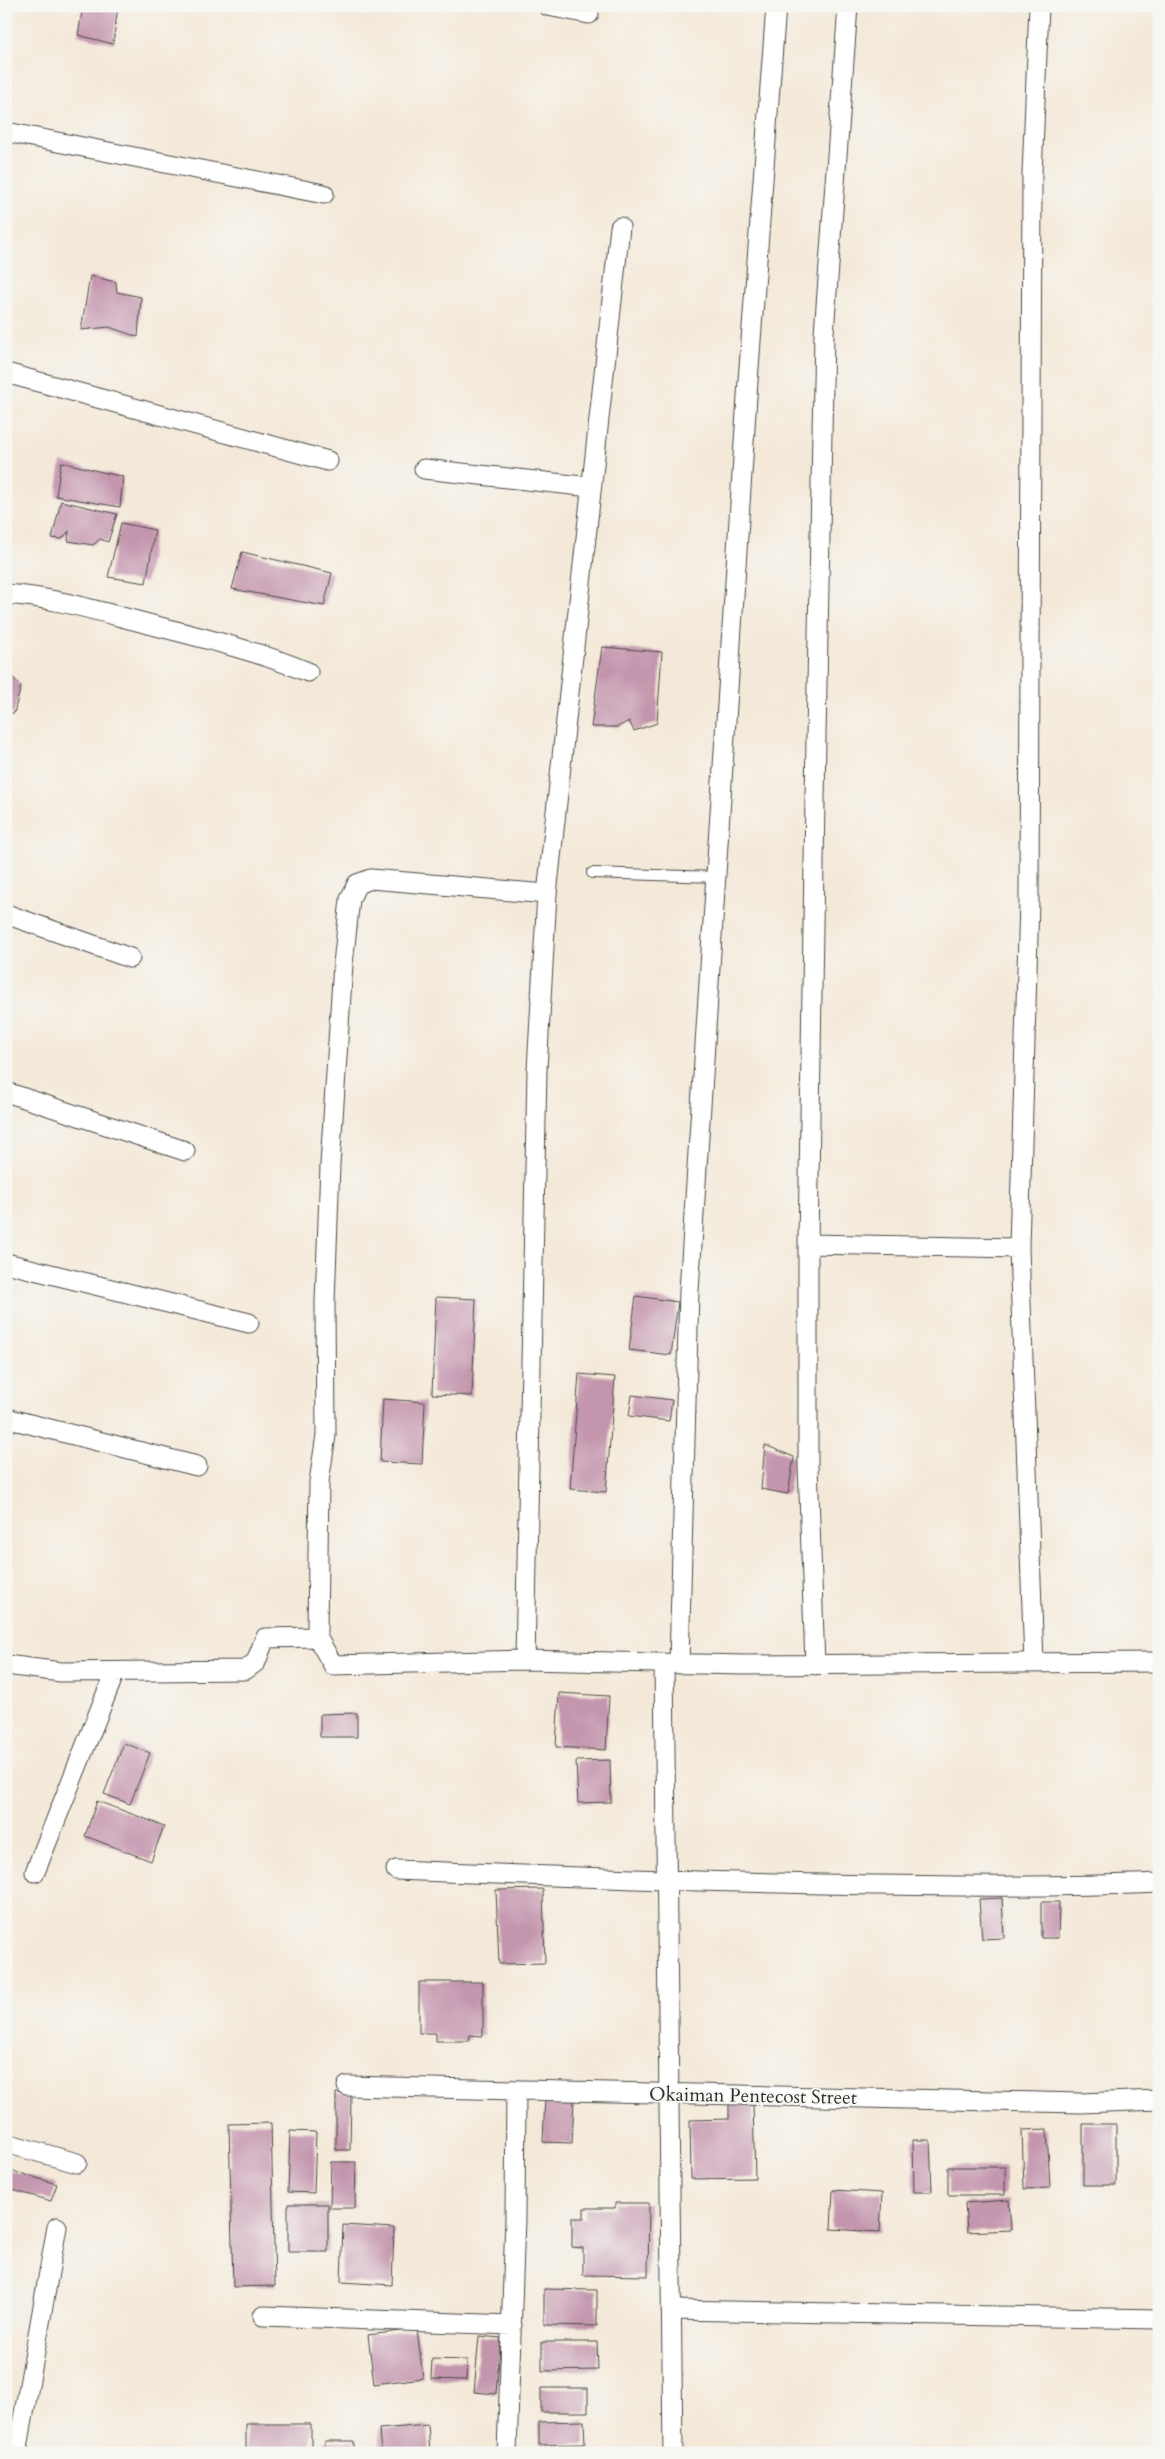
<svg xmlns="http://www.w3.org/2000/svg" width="1165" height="2459" font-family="Cardo,serif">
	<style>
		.building { fill: #c496ae }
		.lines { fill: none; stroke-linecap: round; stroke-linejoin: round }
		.lane-casing { stroke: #494845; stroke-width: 12 }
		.street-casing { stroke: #494845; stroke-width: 21 }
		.lane { stroke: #fff; stroke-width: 10 }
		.street { stroke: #fff; stroke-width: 19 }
		.labels { text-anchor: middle; stroke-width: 4; stroke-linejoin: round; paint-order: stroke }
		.street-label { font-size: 19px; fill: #2b2b2b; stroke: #f6f6f2 }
	</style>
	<rect width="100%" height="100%" fill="#f6f6f2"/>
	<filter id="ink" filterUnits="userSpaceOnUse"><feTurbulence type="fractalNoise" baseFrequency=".02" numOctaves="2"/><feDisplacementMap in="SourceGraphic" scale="10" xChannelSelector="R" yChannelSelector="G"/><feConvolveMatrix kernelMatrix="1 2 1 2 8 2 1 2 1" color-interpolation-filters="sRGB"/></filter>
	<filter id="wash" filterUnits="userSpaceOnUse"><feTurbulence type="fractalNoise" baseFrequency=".0096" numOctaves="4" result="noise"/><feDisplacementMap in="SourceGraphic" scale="20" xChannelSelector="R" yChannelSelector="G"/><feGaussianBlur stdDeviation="1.12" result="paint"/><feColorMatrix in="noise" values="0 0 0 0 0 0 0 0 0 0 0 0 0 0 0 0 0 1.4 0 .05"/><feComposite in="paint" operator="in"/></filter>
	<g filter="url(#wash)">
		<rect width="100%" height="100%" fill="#f4e9d9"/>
		<g id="blocks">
			<path class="building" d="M 83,6 L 118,6 L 113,44 L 78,35 Z
				M 90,276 L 116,282 L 117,292 L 141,297 L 138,337 L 109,327 L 81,330 Z
				M 61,462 L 123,477 L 120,507 L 56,496 Z
				M 61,501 L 117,514 L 108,542 L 100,539 L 93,545 L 68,541 L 69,531 L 62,539 L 52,538 Z
				M 121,523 L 155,530 L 146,583 L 108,577 Z
				M 242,552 L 332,573 L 324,606 L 232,589 Z
				M 602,647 L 662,652 L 657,723 L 634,731 L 629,721 L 618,727 L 591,727 Z
				M 6,670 L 21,686 L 14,713 L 6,713 Z
				M 636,1296 L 678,1302 L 671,1355 L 629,1350 Z
				M 436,1297 L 476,1299 L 472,1396 L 432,1394 Z
				M 579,1374 L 615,1377 L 606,1492 L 570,1489 Z
				M 632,1395 L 672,1400 L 669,1421 L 629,1416 Z
				M 383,1399 L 425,1402 L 422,1464 L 380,1462 Z
				M 765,1445 L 794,1457 L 788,1494 L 761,1489 Z
				M 559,1693 L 609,1696 L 606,1750 L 556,1747 Z
				M 357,1713 L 357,1737 L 320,1737 L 320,1714 Z
				M 124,1743 L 150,1753 L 130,1804 L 104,1794 Z
				M 610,1760 L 611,1802 L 578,1803 L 576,1761 Z
				M 97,1801 L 164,1826 L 151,1861 L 85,1836 Z
				M 543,1889 L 545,1963 L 499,1964 L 496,1890 Z
				M 1002,1898 L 1004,1938 L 982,1939 L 979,1899 Z
				M 1041,1902 L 1059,1902 L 1058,1938 L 1041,1938 Z
				M 419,1982 L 483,1982 L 483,2036 L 470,2035 L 469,2041 L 436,2041 L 436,2033 L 419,2033 Z
				M 336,2093 L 351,2094 L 350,2150 L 336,2150 Z
				M 545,2098 L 574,2099 L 572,2143 L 543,2142 Z
				M 729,2103 L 753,2103 L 755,2178 L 691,2179 L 690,2120 L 729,2119 Z
				M 271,2123 L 275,2286 L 233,2287 L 229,2124 Z
				M 1083,2124 L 1116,2124 L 1116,2185 L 1083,2185 Z
				M 1047,2129 L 1050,2188 L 1024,2189 L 1022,2130 Z
				M 290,2131 L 316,2132 L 314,2193 L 288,2192 Z
				M 913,2140 L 930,2140 L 932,2192 L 914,2192 Z
				M 331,2162 L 356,2162 L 355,2208 L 330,2208 Z
				M 948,2167 L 1005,2167 L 1005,2195 L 948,2195 Z
				M 6,2169 L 57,2184 L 51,2201 L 6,2188 Z
				M 833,2190 L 882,2193 L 880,2232 L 831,2229 Z
				M 1009,2200 L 1011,2230 L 967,2232 L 965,2203 Z
				M 615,2203 L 649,2203 L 648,2276 L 583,2275 L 583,2248 L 572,2247 L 572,2218 L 584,2218 L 584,2208 L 615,2208 Z
				M 288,2204 L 328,2204 L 328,2252 L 288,2252 Z
				M 343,2225 L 394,2228 L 392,2285 L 341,2282 Z
				M 544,2289 L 597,2290 L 597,2326 L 544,2325 Z
				M 417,2329 L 423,2378 L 374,2384 L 368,2335 Z
				M 479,2336 L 501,2338 L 496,2394 L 474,2392 Z
				M 542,2342 L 597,2342 L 598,2370 L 542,2371 Z
				M 432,2359 L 467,2360 L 466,2380 L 431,2379 Z
				M 541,2388 L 588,2388 L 588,2412 L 541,2412 Z
				M 584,2421 L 585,2444 L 539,2445 L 539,2422 Z
				M 246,2424 L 311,2424 L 311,2453 L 246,2453 Z
				M 428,2425 L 430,2453 L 381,2453 L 379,2429 Z
				M 325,2441 L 354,2441 L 354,2453 L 325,2453 Z"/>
		</g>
	</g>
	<g filter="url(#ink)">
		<use href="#blocks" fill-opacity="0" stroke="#494845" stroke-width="1"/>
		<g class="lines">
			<g class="lane-casing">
				<path id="lane" d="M 592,873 L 717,877"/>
			</g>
			<g class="street-casing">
				<path id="street" d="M 548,6 L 589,14
					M 6,132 L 324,194
					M 6,373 L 328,461
					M 424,469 L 591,487
					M 6,594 C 50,597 94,610 137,621 C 195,636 252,649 308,672
					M 547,894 L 371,879 L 357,884 L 350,899 L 343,964 L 330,1165 L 325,1302 L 326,1435 L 319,1482 L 317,1632 L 317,1637 L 333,1665 L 525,1660 L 743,1665 L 1159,1662
					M 6,914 L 130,958
					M 6,1092 L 185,1151
					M 808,1244 L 1019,1248
					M 6,1263 L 249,1323
					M 6,1418 L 197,1466
					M 525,1660 L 537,1070 L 547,894 L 620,227
					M 1034,1663 L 1019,1248 L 1029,901 L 1032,174 L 1039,6
					M 664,1664 L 673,2453
					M 679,1664 L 689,1291 L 748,381 L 776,6
					M 6,1665 L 61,1672 L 245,1670 L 256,1662 L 265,1638 L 317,1637
					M 815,1665 L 808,1465 L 808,1244 L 816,736 L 824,333 L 848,6
					M 396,1870 C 538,1876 679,1881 821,1884 C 934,1886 1046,1888 1159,1883
					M 35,1872 L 115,1672
					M 347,2086 L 1080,2103 L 1159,2100
					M 6,2143 L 77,2163
					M 671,2310 L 1159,2319
					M 263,2316 L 512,2325
					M 17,2453 L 57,2227
					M 507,2453 L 515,2218 L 516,2090"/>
			</g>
			<use href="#lane" class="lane"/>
			<use href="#street" class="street"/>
		</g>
	</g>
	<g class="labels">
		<g class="street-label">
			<text transform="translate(753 2095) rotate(1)" y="7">Okaiman Pentecost Street</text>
		</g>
	</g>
	<rect width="1165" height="2459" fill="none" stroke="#f6f6f2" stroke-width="25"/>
</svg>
